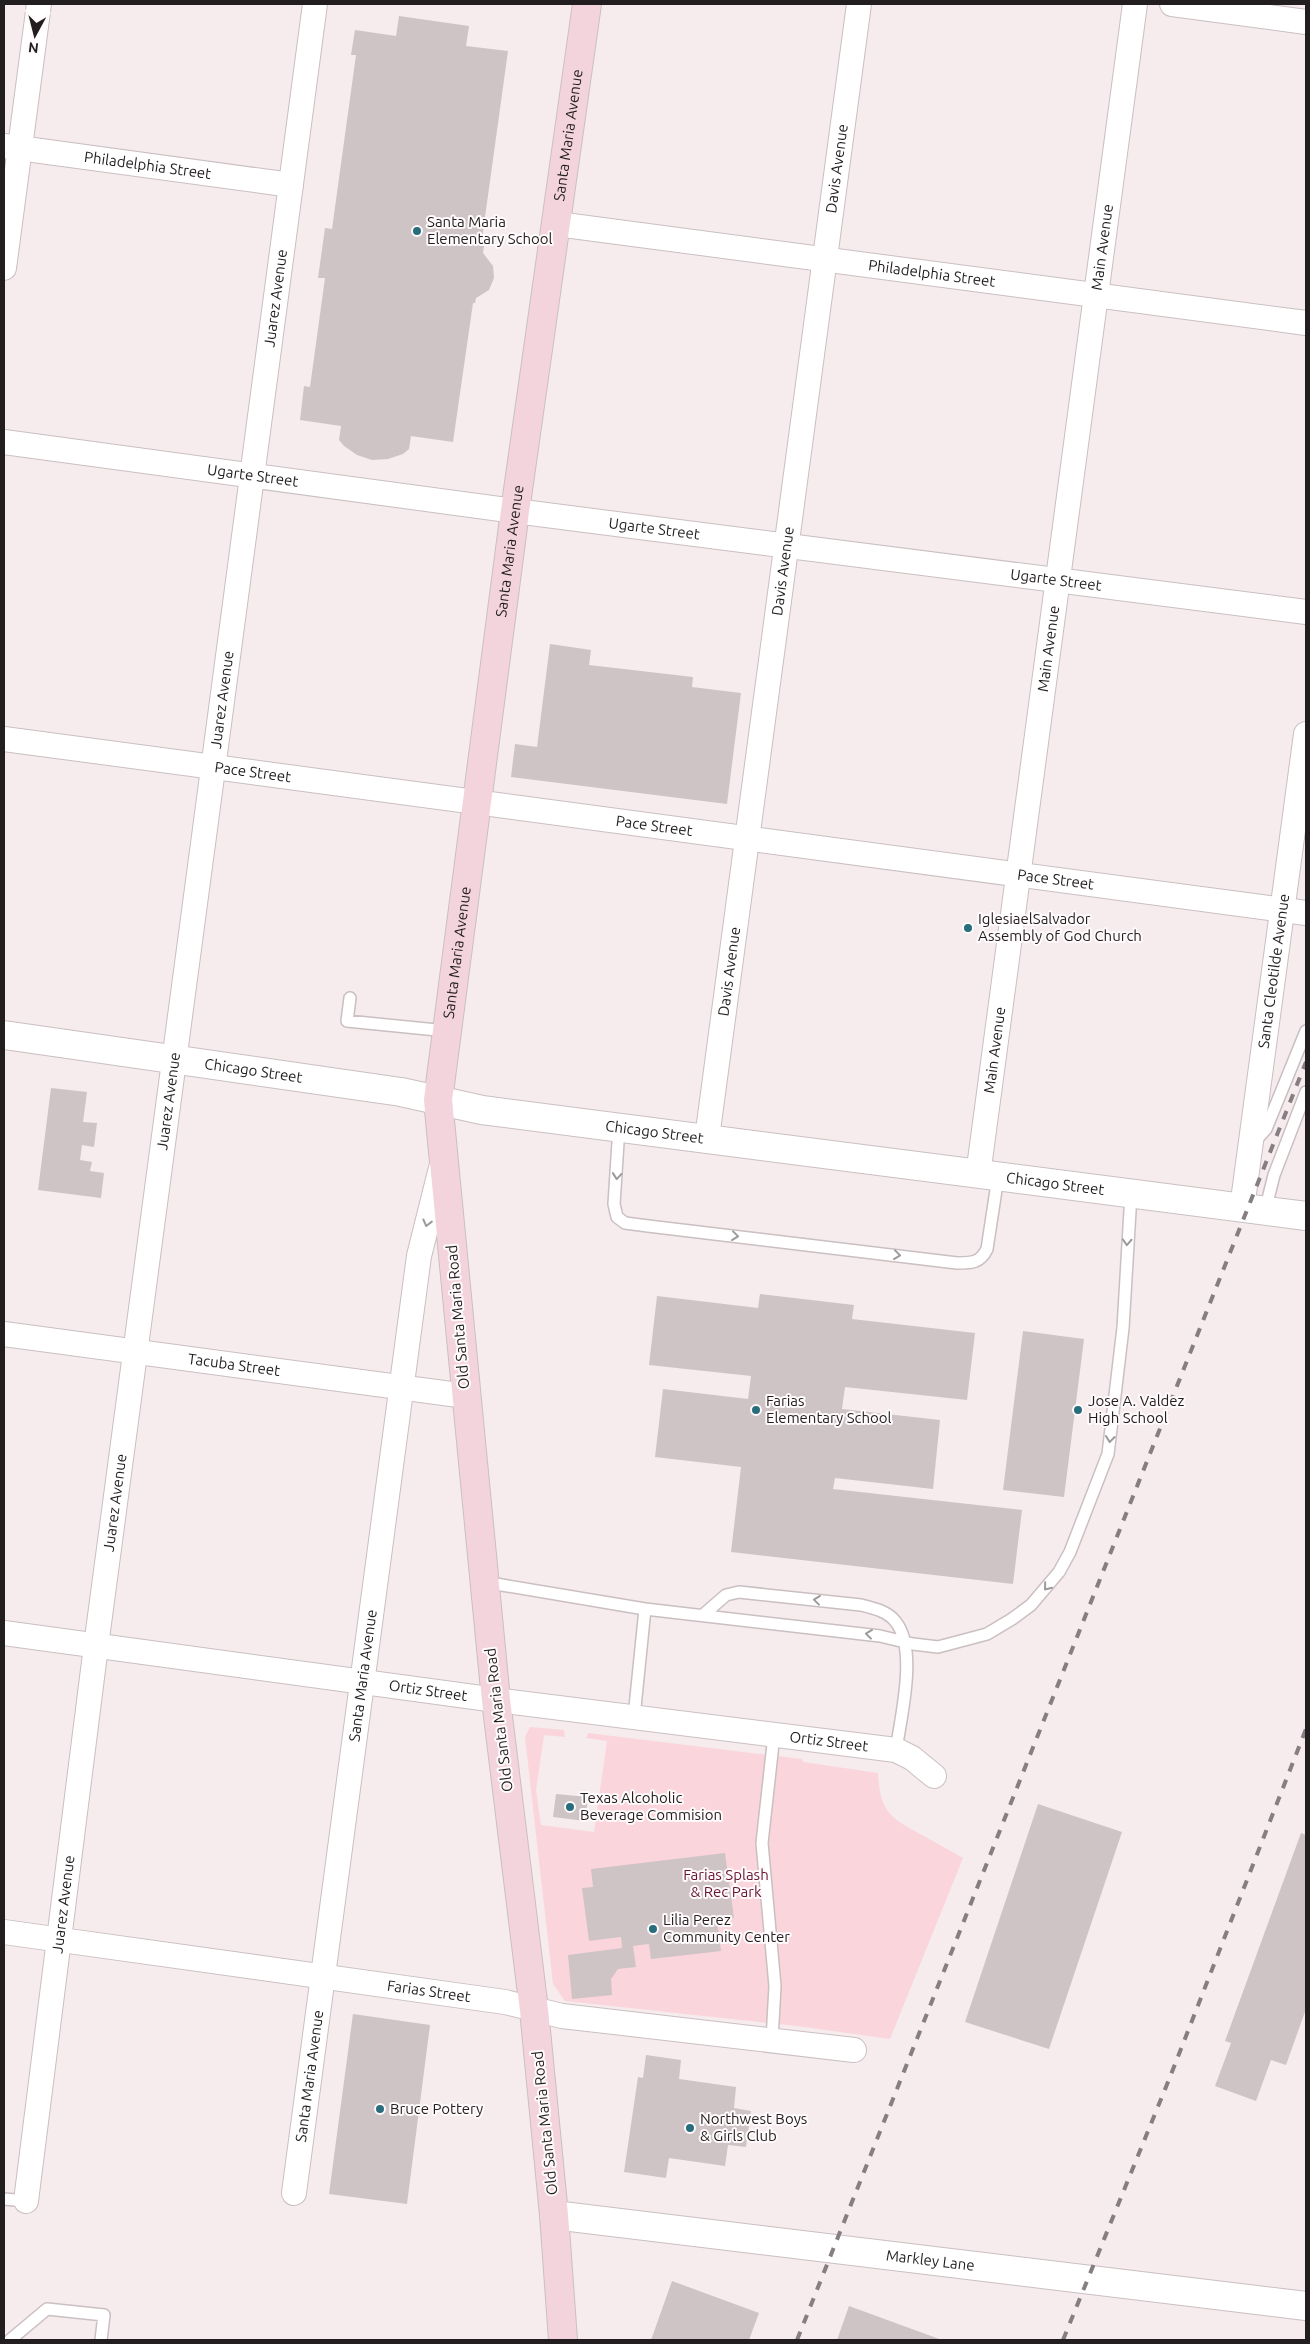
<svg xmlns="http://www.w3.org/2000/svg" width="1310" height="2344" font-family="Ubuntu,sans-serif">
	<style>
		.green { fill: #fbd5dc }
		.building { fill: #cec4c5 }
		.lines { fill: none; stroke-linecap: round; stroke-linejoin: round }
		.service-casing { stroke: #cabfc1; stroke-width: 14 }
		.minor-casing { stroke: #cabfc1; stroke-width: 26 }
		.tertiary-casing { stroke: #cabfc1; stroke-width: 30 }
		.secondary-casing { stroke: #cabfc1; stroke-width: 30 }
		.service { stroke: #fff; stroke-width: 11 }
		.minor { stroke: #fff; stroke-width: 24 }
		.tertiary { stroke: #fff; stroke-width: 28 }
		.secondary { stroke: #f4d4dc; stroke-width: 28 }
		.rail { stroke: #867e80; stroke-width: 4; stroke-dasharray: 9 9; stroke-linecap: butt }
		.oneway { stroke: #9c9a9a }
		.poi-dot { fill: #286d7d; stroke: #fffafb; stroke-width: 2 }
		.labels { text-anchor: middle; stroke-width: 4; stroke-linejoin: round; paint-order: stroke }
		.street-label { font-size: 15px; fill: #221e1f; stroke: #fffafb }
		.poi-label { font-size: 15px; fill: #221e1f; stroke: #fffafb; text-anchor: start }
		.park-label { font-size: 15px; fill: #661530; stroke: #fffafb }
	</style>
	<rect width="100%" height="100%" fill="#f6ebed"/>
	<path class="green" d="M 530,1727 L 564,1730 L 565,1737 L 544,1735 L 536,1790 L 541,1825 L 594,1832 L 607,1741 L 586,1738 L 588,1733 L 802,1759 L 803,1762 L 878,1773 C 880,1812 890,1818 922,1835 C 935,1842 949,1850 963,1858 L 890,2039 L 797,2026 L 565,2001 L 553,1984 L 525,1737 Z"/>
	<path class="building" d="M 399,16 L 469,26 L 466,46 L 508,51 L 481,246 L 484,246 L 483,253 L 493,266 L 494,278 L 489,290 L 476,298 L 475,303 L 473,303 L 453,442 L 411,436 L 409,449 L 403,454 L 388,459 L 372,460 L 357,455 L 344,446 L 339,440 L 341,426 L 300,420 L 304,386 L 310,387 L 325,278 L 318,278 L 325,228 L 332,229 L 356,55 L 351,55 L 355,30 L 396,36 Z
		M 550,644 L 591,650 L 589,665 L 693,677 L 692,687 L 741,693 L 727,804 L 511,777 L 515,744 L 537,747 Z
		M 51,1088 L 87,1092 L 83,1122 L 97,1123 L 94,1147 L 82,1145 L 80,1160 L 92,1162 L 90,1171 L 104,1173 L 101,1198 L 38,1190 Z
		M 760,1294 L 854,1305 L 852,1319 L 975,1333 L 967,1400 L 845,1387 L 842,1409 L 940,1420 L 933,1489 L 835,1478 L 833,1489 L 1022,1510 L 1013,1584 L 731,1552 L 741,1467 L 655,1457 L 663,1389 L 748,1399 L 751,1376 L 649,1365 L 657,1296 L 758,1308 Z
		M 1023,1331 L 1084,1339 L 1064,1497 L 1003,1490 Z
		M 556,1794 L 588,1797 L 585,1821 L 553,1817 Z
		M 1038,1804 L 1122,1832 L 1049,2049 L 965,2022 Z
		M 1301,1833 L 1306,1835 L 1306,2009 L 1286,2065 L 1271,2060 L 1256,2101 L 1215,2086 L 1231,2043 L 1225,2041 Z
		M 725,1853 L 734,1918 L 717,1921 L 721,1951 L 651,1959 L 649,1944 L 633,1946 L 636,1967 L 618,1969 L 611,1979 L 612,1995 L 572,1999 L 568,1955 L 622,1948 L 621,1937 L 589,1941 L 582,1888 L 593,1887 L 591,1869 Z
		M 353,2014 L 430,2025 L 407,2204 L 329,2194 Z
		M 646,2055 L 681,2060 L 679,2079 L 736,2087 L 734,2108 L 751,2111 L 746,2147 L 728,2145 L 725,2166 L 669,2158 L 666,2178 L 624,2172 L 638,2077 L 643,2078 Z
		M 672,2281 L 759,2313 L 749,2340 L 651,2340 Z
		M 849,2306 L 942,2340 L 837,2340 Z"/>
	<g class="lines">
		<g class="service-casing">
			<path id="service" d="M 350,998 L 347,1021 L 447,1031
				M 619,1127 L 614,1204 L 617,1217 L 625,1223 L 648,1226 L 957,1263 C 972,1263 980,1263 987,1249 L 998,1177
				M 1255,1141 L 1266,1129 L 1306,1031
				M 1265,1211 L 1274,1175 L 1306,1092
				M 484,1582 L 645,1609 L 880,1636 L 913,1644 L 938,1647 L 987,1634 L 1012,1619 L 1031,1605 L 1059,1572 L 1070,1552 L 1108,1454 L 1123,1328 L 1131,1194
				M 703,1615 L 726,1595 L 739,1592 L 861,1605 C 873,1608 887,1611 895,1621 C 918,1648 901,1716 896,1750
				M 634,1717 L 645,1609
				M 772,2040 L 775,1986 L 762,1843 L 774,1735
				M 4,2199 L 26,2201
				M 10,2340 L 47,2309 L 104,2315 L 101,2340"/>
		</g>
		<g class="minor-casing">
			<g id="minor">
				<path d="M 1172,4 L 1306,22"/>
				<path id="s1" d="M 4,146 L 291,185"/>
				<path id="s2" d="M 557,224 L 1306,323"/>
				<path d="M 4,268 L 39,4"/>
				<path id="s3" d="M 4,442 L 515,511 L 1306,612"/>
				<path id="s4" d="M 4,739 L 1306,913"/>
				<path id="s5" d="M 707,1138 L 859,4"/>
				<path id="s6" d="M 978,1175 L 1135,4"/>
				<path id="s7" d="M 1242,1208 L 1306,734"/>
				<path id="s8" d="M 4,1334 L 466,1396"/>
				<path id="s9" d="M 4,1633 L 496,1700 L 896,1750 L 912,1758 L 934,1776"/>
				<path id="s10" d="M 4,1932 L 505,2002 L 562,2016 L 854,2050"/>
				<path id="s11" d="M 294,2193 L 419,1256 L 441,1168"/>
				<path id="s12" d="M 26,2201 L 96,1646 L 315,4"/>
			</g>
		</g>
		<g class="tertiary-casing">
			<g id="tertiary">
				<path id="s13" d="M 4,1035 L 401,1092 L 482,1110 L 1306,1216"/>
				<path id="s14" d="M 554,2215 L 1306,2306"/>
			</g>
		</g>
		<g class="secondary-casing">
			<g id="secondary">
				<path id="s15" d="M 563,2340 L 554,2215 L 534,2010 L 496,1700 L 438,1100 L 515,511 L 587,4"/>
			</g>
		</g>
		<use href="#service" class="service"/>
		<use href="#minor" class="minor"/>
		<use href="#tertiary" class="tertiary"/>
		<use href="#secondary" class="secondary"/>
		<path class="rail" d="M 797,2340 L 1306,1062
			M 1063,2340 L 1170,2077 L 1306,1729"/>
	</g>
	<defs><path id="oneway-chevron" d="M-2-3.5L2.5 0L-2 3.5" fill="none" stroke-width="1.6" stroke-linecap="round" stroke-linejoin="round" transform="scale(1.25)"/></defs>
	<g class="oneway">
		<use href="#oneway-chevron" transform="translate(617 1176) rotate(95)"/>
		<use href="#oneway-chevron" transform="translate(427 1223) rotate(104)"/>
		<use href="#oneway-chevron" transform="translate(735 1236) rotate(7)"/>
		<use href="#oneway-chevron" transform="translate(1127 1242) rotate(93)"/>
		<use href="#oneway-chevron" transform="translate(897 1255) rotate(7)"/>
		<use href="#oneway-chevron" transform="translate(1110 1439) rotate(97)"/>
		<use href="#oneway-chevron" transform="translate(1047 1587) rotate(129)"/>
		<use href="#oneway-chevron" transform="translate(817 1600) rotate(-173)"/>
		<use href="#oneway-chevron" transform="translate(869 1634) rotate(-173)"/>
	</g>
	<g class="poi-dot">
		<circle cx="417" cy="231" r="5"/>
		<circle cx="968" cy="928" r="5"/>
		<circle cx="756" cy="1410" r="5"/>
		<circle cx="1078" cy="1410" r="5"/>
		<circle cx="570" cy="1807" r="5"/>
		<circle cx="653" cy="1929" r="5"/>
		<circle cx="380" cy="2109" r="5"/>
		<circle cx="690" cy="2128" r="5"/>
	</g>
	<g class="labels">
		<g class="street-label">
			<text dy="5" stroke="none"><textPath href="#s15" startOffset="2220">Santa Maria Avenue</textPath></text>
			<text dy="5" stroke="none"><textPath href="#s1" startOffset="145">Philadelphia Street</textPath></text>
			<text dy="5" stroke="none"><textPath href="#s5" startOffset="978">Davis Avenue</textPath></text>
			<text dy="5" stroke="none"><textPath href="#s6" startOffset="936">Main Avenue</textPath></text>
			<text dy="5" stroke="none"><textPath href="#s2" startOffset="378">Philadelphia Street</textPath></text>
			<text dy="5" stroke="none"><textPath href="#s12" startOffset="1919">Juarez Avenue</textPath></text>
			<text dy="5" stroke="none"><textPath href="#s3" startOffset="251">Ugarte Street</textPath></text>
			<text dy="5" stroke="none"><textPath href="#s3" startOffset="656">Ugarte Street</textPath></text>
			<text dy="5" stroke="none"><textPath href="#s15" startOffset="1800">Santa Maria Avenue</textPath></text>
			<text dy="5" stroke="none"><textPath href="#s5" startOffset="572">Davis Avenue</textPath></text>
			<text dy="5" stroke="none"><textPath href="#s3" startOffset="1061">Ugarte Street</textPath></text>
			<text dy="5" stroke="none"><textPath href="#s6" startOffset="531">Main Avenue</textPath></text>
			<text dy="5" stroke="none"><textPath href="#s12" startOffset="1514">Juarez Avenue</textPath></text>
			<text dy="5" stroke="none"><textPath href="#s4" startOffset="251">Pace Street</textPath></text>
			<text dy="5" stroke="none"><textPath href="#s4" startOffset="656">Pace Street</textPath></text>
			<text dy="5" stroke="none"><textPath href="#s4" startOffset="1061">Pace Street</textPath></text>
			<text dy="5" stroke="none"><textPath href="#s15" startOffset="1395">Santa Maria Avenue</textPath></text>
			<text dy="5" stroke="none"><textPath href="#s7" startOffset="239">Santa Cleotilde Avenue</textPath></text>
			<text dy="5" stroke="none"><textPath href="#s5" startOffset="168">Davis Avenue</textPath></text>
			<text dy="5" stroke="none"><textPath href="#s6" startOffset="126">Main Avenue</textPath></text>
			<text dy="5" stroke="none"><textPath href="#s13" startOffset="252">Chicago Street</textPath></text>
			<text dy="5" stroke="none"><textPath href="#s12" startOffset="1109">Juarez Avenue</textPath></text>
			<text dy="5" stroke="none"><textPath href="#s13" startOffset="658">Chicago Street</textPath></text>
			<text dy="5" stroke="none"><textPath href="#s13" startOffset="1062">Chicago Street</textPath></text>
			<text transform="translate(458 1317) rotate(-95)" y="5">Old Santa Maria Road</text>
			<text dy="5" stroke="none"><textPath href="#s8" startOffset="232">Tacuba Street</textPath></text>
			<text dy="5" stroke="none"><textPath href="#s12" startOffset="704">Juarez Avenue</textPath></text>
			<text dy="5" stroke="none"><textPath href="#s11" startOffset="522">Santa Maria Avenue</textPath></text>
			<text dy="5" stroke="none"><textPath href="#s9" startOffset="428">Ortiz Street</textPath></text>
			<text transform="translate(499 1720) rotate(-97)" y="5">Old Santa Maria Road</text>
			<text dy="5" stroke="none"><textPath href="#s9" startOffset="832">Ortiz Street</textPath></text>
			<text dy="5" stroke="none"><textPath href="#s12" startOffset="299">Juarez Avenue</textPath></text>
			<text dy="5" stroke="none"><textPath href="#s10" startOffset="429">Farias Street</textPath></text>
			<text dy="5" stroke="none"><textPath href="#s11" startOffset="118">Santa Maria Avenue</textPath></text>
			<text transform="translate(545 2123) rotate(-96)" y="5">Old Santa Maria Road</text>
			<text dy="5" stroke="none"><textPath href="#s14" startOffset="379">Markley Lane</textPath></text>
		</g>
		<g class="poi-label">
			<text x="427" y="227">Santa Maria<tspan x="427" dy="17">Elementary School</tspan></text>
			<text x="978" y="924">IglesiaelSalvador<tspan x="978" dy="17">Assembly of God Church</tspan></text>
			<text x="766" y="1406">Farias<tspan x="766" dy="17">Elementary School</tspan></text>
			<text x="1088" y="1406">Jose A. Valdez<tspan x="1088" dy="17">High School</tspan></text>
			<text x="580" y="1803">Texas Alcoholic<tspan x="580" dy="17">Beverage Commision</tspan></text>
			<text x="663" y="1925">Lilia Perez<tspan x="663" dy="17">Community Center</tspan></text>
			<text x="390" y="2114">Bruce Pottery</text>
			<text x="700" y="2124">Northwest Boys<tspan x="700" dy="17">&amp; Girls Club</tspan></text>
		</g>
		<g class="park-label">
			<text x="726" y="1880">Farias Splash<tspan x="726" dy="17">&amp; Rec Park</tspan></text>
		</g>
	</g>
	<rect width="1310" height="2344" fill="none" stroke="#221e1f" stroke-width="10"/>
	<g transform="translate(35 35) rotate(187)" stroke="#fffafb" stroke-width="4" paint-order="stroke">
	<path d="M0-4L9 19L0 12L-9 19Z" fill="#221e1f"/>
	<text y="-8" font-size="14" font-weight="bold" text-anchor="middle" fill="#221e1f">N</text>
	</g>
</svg>
